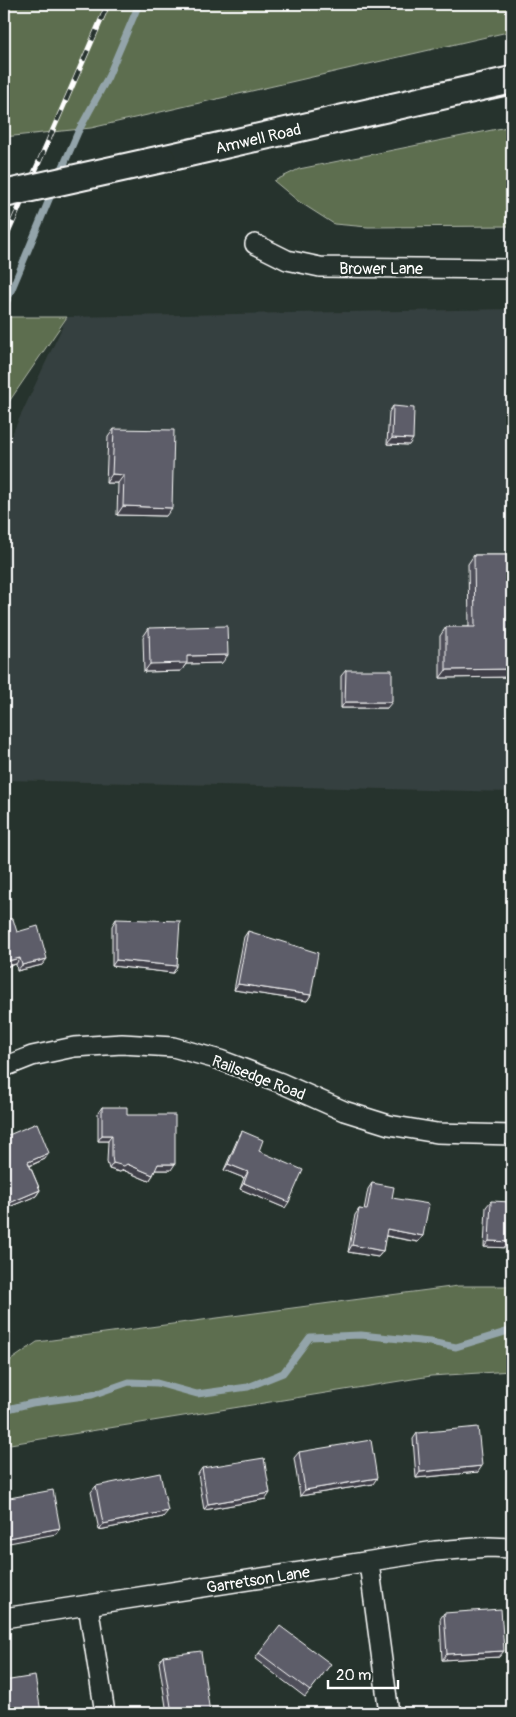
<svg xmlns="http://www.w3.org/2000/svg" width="516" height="1717" font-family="Pangolin,sans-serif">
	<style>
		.built { fill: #36403f }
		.green { fill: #5d6e50; stroke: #aeb6a8 }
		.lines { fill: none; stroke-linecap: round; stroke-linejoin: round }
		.stream { stroke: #93a4aa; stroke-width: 7 }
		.minor-casing { stroke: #fff; stroke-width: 22 }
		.secondary-casing { stroke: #fff; stroke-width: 30 }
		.minor { stroke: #26332d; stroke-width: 19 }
		.secondary { stroke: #26332d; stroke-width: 26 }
		.rail-casing { stroke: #fff; stroke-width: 5.5 }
		.rail { stroke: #26332d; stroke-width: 4; stroke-dasharray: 11; stroke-linecap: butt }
		.secondary-bridge-casing { stroke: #fff; stroke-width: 30; stroke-linecap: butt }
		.secondary-bridge { stroke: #26332d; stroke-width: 26 }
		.wall { fill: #50505a; stroke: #fff }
		.shaded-wall { fill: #41414a; stroke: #fff }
		.building { fill: #5d5d69; stroke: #fff }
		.labels { text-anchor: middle; stroke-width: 4.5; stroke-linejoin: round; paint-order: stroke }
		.street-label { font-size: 16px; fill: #fff; stroke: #26332d }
	</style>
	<rect width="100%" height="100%" fill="#26332d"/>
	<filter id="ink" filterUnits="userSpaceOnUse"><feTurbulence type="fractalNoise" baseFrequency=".02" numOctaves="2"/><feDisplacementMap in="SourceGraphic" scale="10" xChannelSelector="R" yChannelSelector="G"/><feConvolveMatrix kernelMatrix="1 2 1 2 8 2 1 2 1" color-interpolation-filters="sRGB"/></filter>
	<g filter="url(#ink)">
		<path class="built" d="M 512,309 L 512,792 L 4,780 L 4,451 L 67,317 Z"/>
		<path class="green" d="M 4,4 L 512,4 L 512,31 L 91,128 L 4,137 Z
			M 512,126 L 512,226 L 368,227 L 334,224 L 298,201 L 274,181 L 299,169 Z
			M 4,317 L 67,317 L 4,409 Z
			M 458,1286 L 512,1286 L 512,1371 L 431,1376 L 4,1445 L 4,1365 L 37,1342 Z"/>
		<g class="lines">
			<path class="stream" d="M 59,176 L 78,132 L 108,77 L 139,4
				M 4,308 L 53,190
				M 4,1410 L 32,1403 L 92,1395 L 129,1382 L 157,1383 L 197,1394 L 248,1387 L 283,1373 L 310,1337 L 361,1335 L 430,1342 L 456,1347 L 512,1330"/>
			<g class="minor-casing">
				<path id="minor" d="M 255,244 L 287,260 L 320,267 L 512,269
					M 4,1067 L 32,1056 L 74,1047 L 122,1044 L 173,1047 L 220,1060 L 281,1083 L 344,1111 L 389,1125 L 437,1133 L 512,1135
					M 369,1563 L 389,1713
					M 88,1605 L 105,1713
					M 4,1618 L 435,1551 L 489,1547 L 512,1548"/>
			</g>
			<g class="secondary-casing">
				<path id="secondary" d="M 162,159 L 512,80"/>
			</g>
			<use href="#minor" class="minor"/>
			<use href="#secondary" class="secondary"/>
			<g class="rail-casing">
				<path id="rail" d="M 4,242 L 108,4"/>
			</g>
			<use href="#rail" class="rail"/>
			<g class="secondary-bridge-casing">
				<path id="secondary-bridge" d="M 4,194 L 162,159"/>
			</g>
			<use href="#secondary-bridge" class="secondary-bridge"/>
		</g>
		<path class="wall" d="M 393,406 L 409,445 L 387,444 L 389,412 Z
			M 114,429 L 166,516 L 117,515 L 118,483 L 106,483 L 108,437 Z
			M 474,555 L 512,555 L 512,677 L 440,678 L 440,636 L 446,627 L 469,627 L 468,564 Z
			M 149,628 L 222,663 L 186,664 L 181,671 L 144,672 L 143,637 Z
			M 346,670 L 387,708 L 341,708 L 341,676 Z
			M 4,918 L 17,932 L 42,965 L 17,971 L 16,964 L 4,967 Z
			M 116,919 L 177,966 L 173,973 L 112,966 L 112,926 Z
			M 248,931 L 311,995 L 307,1001 L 234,990 L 244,937 Z
			M 102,1107 L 127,1115 L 171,1170 L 155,1170 L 153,1175 L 149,1181 L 123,1170 L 120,1172 L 109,1169 L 107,1162 L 108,1141 L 98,1141 L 98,1113 Z
			M 242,1131 L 259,1151 L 285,1208 L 240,1189 L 244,1178 L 224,1170 L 238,1138 Z
			M 4,1137 L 45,1159 L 30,1166 L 40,1190 L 36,1196 L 4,1209 Z
			M 372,1183 L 392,1198 L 423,1236 L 418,1242 L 385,1236 L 383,1251 L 378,1257 L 348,1252 L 355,1215 L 359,1209 L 364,1210 L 368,1189 Z
			M 491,1201 L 512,1248 L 484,1247 L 486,1207 Z
			M 417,1433 L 478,1472 L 416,1478 L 413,1439 Z
			M 299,1452 L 373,1484 L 300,1496 L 294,1458 Z
			M 202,1468 L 266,1499 L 204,1510 L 198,1474 Z
			M 96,1486 L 163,1517 L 99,1530 L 91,1492 Z
			M 444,1613 L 499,1657 L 442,1660 L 440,1619 Z
			M 259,1653 L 326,1670 L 305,1697 L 255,1659 Z
			M 163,1656 L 210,1713 L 167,1713 L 159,1662 Z"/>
		<path class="shaded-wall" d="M 392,438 L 413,439 L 409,445 L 387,444 Z
			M 112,474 L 124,475 L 118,483 L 106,483 Z
			M 123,506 L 172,508 L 166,516 L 117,515 Z
			M 228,655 L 222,663 L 186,664 L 181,671 L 144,672 L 150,664 L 187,656 Z
			M 512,669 L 512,677 L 440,678 L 446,670 Z
			M 345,702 L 392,702 L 387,708 L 341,708 Z
			M 20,958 L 16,964 L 4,967 L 4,962 Z
			M 47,959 L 42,965 L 17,971 L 22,965 Z
			M 116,960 L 177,966 L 173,973 L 112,966 Z
			M 238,984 L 311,995 L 307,1001 L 234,990 Z
			M 102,1135 L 112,1135 L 108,1141 L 98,1141 Z
			M 49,1153 L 45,1159 L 24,1168 L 28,1162 Z
			M 113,1163 L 127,1164 L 153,1175 L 149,1181 L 123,1170 L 120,1172 L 109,1169 Z
			M 158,1164 L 175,1164 L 171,1170 L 154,1170 Z
			M 228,1164 L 248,1172 L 244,1178 L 224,1170 Z
			M 244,1183 L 289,1202 L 285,1208 L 240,1189 Z
			M 40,1190 L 36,1196 L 4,1209 L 4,1208 L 7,1204 Z
			M 387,1229 L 423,1236 L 418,1242 L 382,1235 Z
			M 489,1241 L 512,1242 L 512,1248 L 484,1247 Z
			M 352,1245 L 383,1251 L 378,1257 L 348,1252 Z
			M 10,1334 L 6,1340 L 4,1341 L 4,1337 Z
			M 482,1466 L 478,1472 L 416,1478 L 420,1472 Z
			M 377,1478 L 373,1484 L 300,1496 L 305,1490 Z
			M 270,1493 L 266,1499 L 204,1510 L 208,1504 Z
			M 168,1511 L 163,1517 L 99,1530 L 103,1524 Z
			M 60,1528 L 56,1534 L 4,1544 L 4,1539 Z
			M 504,1651 L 499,1657 L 442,1660 L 447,1654 Z"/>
		<path class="building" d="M 393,406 L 414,408 L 413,439 L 392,438 Z
			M 114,429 L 174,430 L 172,508 L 123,506 L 124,475 L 112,474 Z
			M 474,555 L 512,555 L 512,669 L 446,670 L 446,627 L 475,627 Z
			M 227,626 L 228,655 L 187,656 L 187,663 L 150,664 L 149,628 Z
			M 346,670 L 392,670 L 392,702 L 345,702 Z
			M 4,918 L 13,919 L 17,932 L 38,926 L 47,959 L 22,965 L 20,958 L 4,962 Z
			M 116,919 L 180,921 L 177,966 L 116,960 Z
			M 248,931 L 318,953 L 311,995 L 238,984 Z
			M 102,1107 L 127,1107 L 127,1115 L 175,1115 L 175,1164 L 158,1164 L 153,1175 L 127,1164 L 124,1166 L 113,1163 L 112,1156 L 112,1135 L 102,1135 Z
			M 37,1123 L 49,1153 L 28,1162 L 40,1190 L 7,1204 L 4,1197 L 4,1137 Z
			M 242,1131 L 263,1140 L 259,1151 L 303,1170 L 289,1202 L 244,1183 L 248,1172 L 228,1164 Z
			M 372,1183 L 394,1187 L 392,1198 L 429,1204 L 423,1236 L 387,1229 L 383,1251 L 352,1245 L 359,1209 L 367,1210 Z
			M 491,1201 L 512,1202 L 512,1242 L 489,1241 Z
			M 4,1318 L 10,1334 L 4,1337 Z
			M 478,1427 L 482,1466 L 420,1472 L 417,1433 Z
			M 371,1440 L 377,1478 L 305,1490 L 299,1452 Z
			M 264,1458 L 270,1493 L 208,1504 L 202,1468 Z
			M 160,1473 L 168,1511 L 103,1524 L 96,1486 Z
			M 53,1490 L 60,1528 L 4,1539 L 4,1499 Z
			M 501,1609 L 504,1651 L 447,1654 L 444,1613 Z
			M 280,1626 L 331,1664 L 310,1691 L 259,1653 Z
			M 201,1651 L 210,1713 L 172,1713 L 163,1656 Z
			M 35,1676 L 41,1712 L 34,1713 L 4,1713 L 4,1681 Z"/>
	</g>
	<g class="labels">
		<g class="street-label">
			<text transform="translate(258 138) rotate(-13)" y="6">Amwell Road</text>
			<text x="381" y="274">Brower Lane</text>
			<text transform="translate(259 1077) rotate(21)" y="6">Railsedge Road</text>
			<text transform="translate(258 1579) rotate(-9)" y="6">Garretson Lane</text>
		</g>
	</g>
	<rect width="516" height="1717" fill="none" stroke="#26332d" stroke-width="20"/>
	<rect x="10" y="10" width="496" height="1697" fill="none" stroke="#fff" stroke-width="2" filter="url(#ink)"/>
	<path d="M328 1680v8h70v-8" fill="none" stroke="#ffffff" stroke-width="2.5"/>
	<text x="336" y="1680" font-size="15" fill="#ffffff" stroke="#26332d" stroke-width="4" paint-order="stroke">20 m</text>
</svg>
